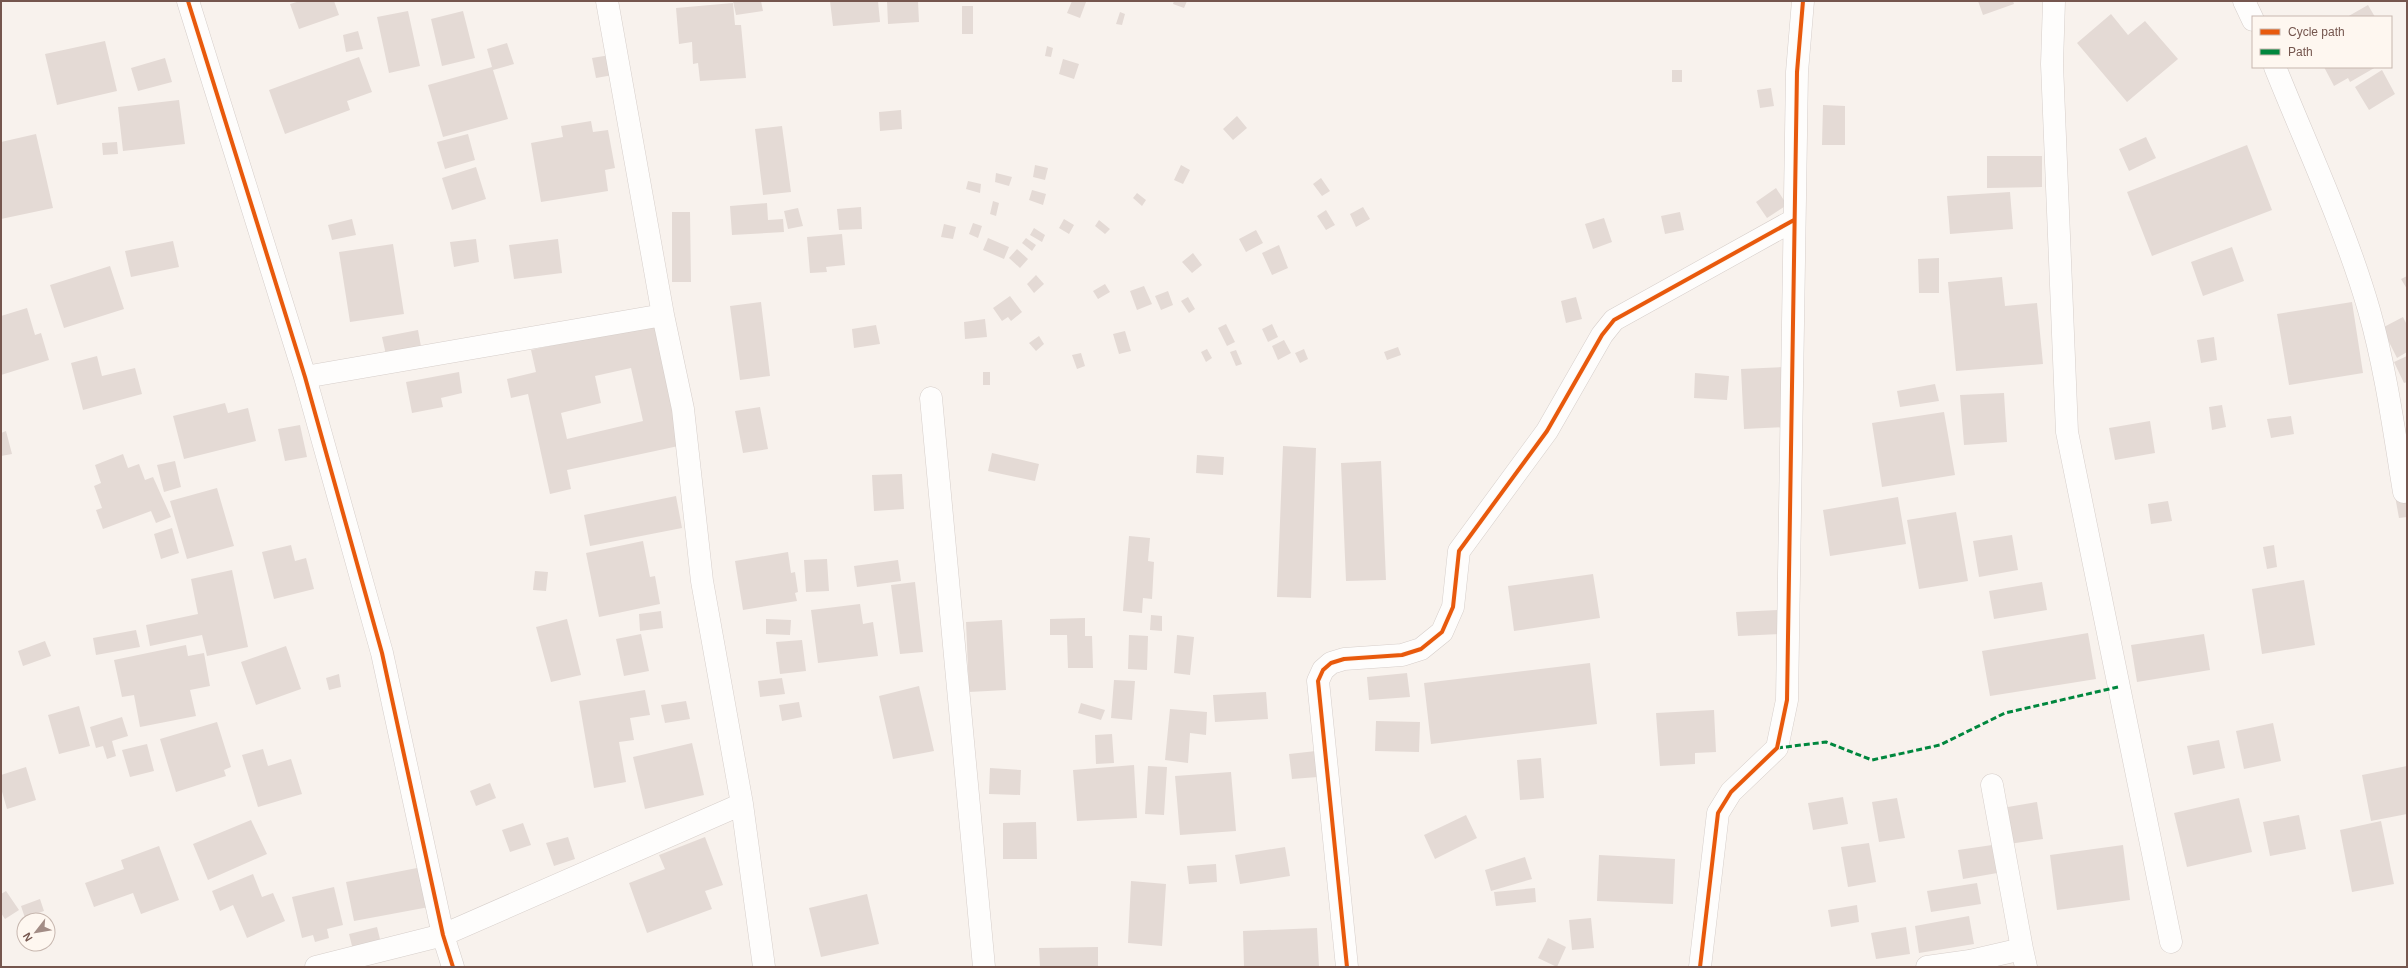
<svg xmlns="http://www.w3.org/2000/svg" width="2408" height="968" font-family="Arial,sans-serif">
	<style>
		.building { fill: #e4dad5; fill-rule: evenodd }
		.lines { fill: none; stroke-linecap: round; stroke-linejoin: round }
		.minor-casing { stroke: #d6ceca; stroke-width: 23 }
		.minor { stroke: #fefdfc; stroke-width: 22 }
		.quiet { stroke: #00873e; stroke-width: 3; stroke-dasharray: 6 3; stroke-linecap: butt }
		.cycleway-casing { stroke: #fef7f0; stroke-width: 6 }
		.cycleway { stroke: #e8590c; stroke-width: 4 }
	</style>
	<rect width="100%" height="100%" fill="#f8f2ed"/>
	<path class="building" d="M 300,1 L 334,1 L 339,15 L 299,29 L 290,4 Z
		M 733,1 L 761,1 L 763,11 L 736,15 Z
		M 830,1 L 878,1 L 880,22 L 833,26 Z
		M 887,1 L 918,1 L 919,22 L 888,24 Z
		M 1072,1 L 1086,2 L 1080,18 L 1067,13 Z
		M 1174,1 L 1187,1 L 1184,8 L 1173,4 Z
		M 1978,1 L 2013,1 L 2014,4 L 1983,15 Z
		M 733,3 L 735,25 L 741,25 L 746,78 L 700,81 L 698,63 L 693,64 L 692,42 L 679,44 L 676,8 Z
		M 2368,5 L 2375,17 L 2347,17 Z
		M 962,6 L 973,6 L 973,34 L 962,34 Z
		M 408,11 L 420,66 L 389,73 L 377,17 Z
		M 463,11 L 475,58 L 442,66 L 431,19 Z
		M 1120,12 L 1125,14 L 1122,25 L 1116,24 Z
		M 2111,14 L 2128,35 L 2145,21 L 2178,59 L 2127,102 L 2077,43 Z
		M 358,31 L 363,49 L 346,52 L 343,35 Z
		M 105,41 L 117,91 L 57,105 L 45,54 Z
		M 507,43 L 514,64 L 493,70 L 508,119 L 443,137 L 428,85 L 492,67 L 487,49 Z
		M 1047,46 L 1053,48 L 1051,57 L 1045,56 Z
		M 610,55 L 613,75 L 596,78 L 592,58 Z
		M 359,57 L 372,92 L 347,101 L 350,110 L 285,134 L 269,90 Z
		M 165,58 L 172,82 L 138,91 L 131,68 Z
		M 1063,59 L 1079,64 L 1074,79 L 1059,74 Z
		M 2324,67 L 2376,67 L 2350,82 L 2348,78 L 2334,86 Z
		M 1672,70 L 1682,70 L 1682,82 L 1672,82 Z
		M 2382,70 L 2395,94 L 2369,110 L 2355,87 Z
		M 1771,88 L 1774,106 L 1760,108 L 1757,90 Z
		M 179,100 L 185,144 L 123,151 L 118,107 Z
		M 1823,105 L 1845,106 L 1845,145 L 1822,145 Z
		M 901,110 L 902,129 L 880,131 L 879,112 Z
		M 1237,116 L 1247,128 L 1233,140 L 1223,129 Z
		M 591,121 L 593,132 L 608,130 L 615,168 L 605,170 L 608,191 L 541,202 L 531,143 L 563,137 L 561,126 Z
		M 782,126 L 791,192 L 763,195 L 755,129 Z
		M 36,134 L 53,208 L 1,219 L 1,142 Z
		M 468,134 L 475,160 L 445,169 L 437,142 Z
		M 2146,137 L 2156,158 L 2129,171 L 2119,149 Z
		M 117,142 L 118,154 L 103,155 L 102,143 Z
		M 2247,145 L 2272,210 L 2152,256 L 2127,192 Z
		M 1987,156 L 2042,156 L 2042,187 L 1987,188 Z
		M 1035,165 L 1048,168 L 1045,180 L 1033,177 Z
		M 1181,165 L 1190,170 L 1183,184 L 1174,180 Z
		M 476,167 L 486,199 L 452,210 L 442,178 Z
		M 996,173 L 1012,177 L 1009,186 L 995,182 Z
		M 1321,178 L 1330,191 L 1322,196 L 1313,184 Z
		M 968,181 L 981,184 L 980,193 L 966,189 Z
		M 1776,188 L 1787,205 L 1767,218 L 1756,202 Z
		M 1032,190 L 1046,194 L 1043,205 L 1029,200 Z
		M 2010,192 L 2013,229 L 1950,234 L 1947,196 Z
		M 1137,193 L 1146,200 L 1142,206 L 1133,198 Z
		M 993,201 L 999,203 L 996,216 L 990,214 Z
		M 767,203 L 768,220 L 783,219 L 784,232 L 732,235 L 730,206 Z
		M 861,207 L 862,229 L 839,230 L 837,209 Z
		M 1363,207 L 1370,219 L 1356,227 L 1350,214 Z
		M 798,208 L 803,226 L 788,229 L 784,211 Z
		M 1326,210 L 1335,225 L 1326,230 L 1317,216 Z
		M 672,212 L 690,212 L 691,282 L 672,282 Z
		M 1680,212 L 1684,230 L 1665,234 L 1661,216 Z
		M 1604,218 L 1612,242 L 1593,249 L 1585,224 Z
		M 352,219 L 356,235 L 332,240 L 328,225 Z
		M 1064,219 L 1074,225 L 1069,234 L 1059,228 Z
		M 1099,220 L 1110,229 L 1105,234 L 1095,226 Z
		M 973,223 L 982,226 L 978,238 L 969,234 Z
		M 944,224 L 956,227 L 953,239 L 941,237 Z
		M 1034,228 L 1045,235 L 1042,242 L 1030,235 Z
		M 1256,230 L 1263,243 L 1246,252 L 1239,239 Z
		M 842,234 L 845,265 L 826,267 L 827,272 L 810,273 L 807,237 Z
		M 988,238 L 1009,247 L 1004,259 L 983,250 Z
		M 1026,238 L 1036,245 L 1032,251 L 1022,243 Z
		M 476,239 L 479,262 L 454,267 L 450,242 Z
		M 558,239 L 562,273 L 514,279 L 509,245 Z
		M 173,241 L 179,267 L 131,277 L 125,251 Z
		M 393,244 L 404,314 L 350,322 L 339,252 Z
		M 1279,245 L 1288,268 L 1272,275 L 1262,253 Z
		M 2232,247 L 2244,281 L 2203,296 L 2191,262 Z
		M 1017,249 L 1028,259 L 1020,268 L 1009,258 Z
		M 1193,253 L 1202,265 L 1192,273 L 1182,262 Z
		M 1939,258 L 1939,293 L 1919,293 L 1918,259 Z
		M 110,266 L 124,309 L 64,328 L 50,285 Z
		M 1036,275 L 1044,284 L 1034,293 L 1027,284 Z
		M 2407,276 L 2407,289 L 2401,279 Z
		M 2002,277 L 2005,306 L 2037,303 L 2043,364 L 1956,371 L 1948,282 Z
		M 1105,284 L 1110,292 L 1098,299 L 1093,291 Z
		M 1144,286 L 1152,304 L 1137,310 L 1130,291 Z
		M 1168,291 L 1173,305 L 1161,310 L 1155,296 Z
		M 1010,296 L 1022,312 L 1011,321 L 1008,317 L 1002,321 L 993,308 Z
		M 1188,297 L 1195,309 L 1189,313 L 1181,301 Z
		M 1576,297 L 1582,319 L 1566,323 L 1561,301 Z
		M 761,302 L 770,376 L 740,380 L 730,306 Z
		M 2352,302 L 2363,373 L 2289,385 L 2277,314 Z
		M 27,308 L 35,335 L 41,333 L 49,360 L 1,375 L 1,316 Z
		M 2403,317 L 2407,325 L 2407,352 L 2397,358 L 2382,328 Z
		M 985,319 L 987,337 L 965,339 L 964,322 Z
		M 657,323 L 683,445 L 567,470 L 571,489 L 550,494 L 528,394 L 511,398 L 507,379 L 536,372 L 531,350 ZM 631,368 L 643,421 L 567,439 L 561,413 L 601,403 L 595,376 Z
		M 1226,324 L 1235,342 L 1227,346 L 1218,328 Z
		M 1272,324 L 1278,337 L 1268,342 L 1262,329 Z
		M 876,325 L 880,344 L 854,348 L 852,329 Z
		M 418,330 L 422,352 L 387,359 L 382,337 Z
		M 1125,331 L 1131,351 L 1119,354 L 1113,334 Z
		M 1039,336 L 1044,344 L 1036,351 L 1029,343 Z
		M 2214,337 L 2217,360 L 2201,363 L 2197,340 Z
		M 1284,340 L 1291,353 L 1278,360 L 1272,346 Z
		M 1398,347 L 1401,355 L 1387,360 L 1384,352 Z
		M 1207,349 L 1212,358 L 1206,362 L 1201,352 Z
		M 1304,349 L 1308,359 L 1300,363 L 1295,353 Z
		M 1236,350 L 1242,364 L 1236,366 L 1230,352 Z
		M 1081,353 L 1085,366 L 1077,369 L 1072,355 Z
		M 97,356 L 102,376 L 135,368 L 142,394 L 83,410 L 71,363 Z
		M 2407,356 L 2407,382 L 2404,383 L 2394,362 Z
		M 1784,367 L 1787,427 L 1744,429 L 1741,369 Z
		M 459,372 L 462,393 L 441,398 L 443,407 L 412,413 L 406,382 Z
		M 983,372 L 990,372 L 990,385 L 983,385 Z
		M 1695,373 L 1729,376 L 1727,400 L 1694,398 Z
		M 1935,384 L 1939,401 L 1900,407 L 1897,391 Z
		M 2004,393 L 2007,442 L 1964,445 L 1960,395 Z
		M 225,403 L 228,413 L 248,408 L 256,441 L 184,459 L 173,416 Z
		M 2222,405 L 2226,427 L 2212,430 L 2209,407 Z
		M 760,407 L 768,449 L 743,453 L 735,411 Z
		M 1944,412 L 1955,475 L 1882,487 L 1872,423 Z
		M 2291,416 L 2294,434 L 2271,438 L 2267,419 Z
		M 2150,421 L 2155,453 L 2115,460 L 2109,428 Z
		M 300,425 L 307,457 L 285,461 L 278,429 Z
		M 6,431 L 12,454 L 1,456 L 1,433 Z
		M 1283,446 L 1316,448 L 1311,598 L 1277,597 Z
		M 992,453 L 1039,464 L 1035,481 L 988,471 Z
		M 123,454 L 128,468 L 139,464 L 145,480 L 153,477 L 171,517 L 156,523 L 151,511 L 103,529 L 96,510 L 102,508 L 94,486 L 101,483 L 95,465 Z
		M 1197,455 L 1224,457 L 1223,475 L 1196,473 Z
		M 175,461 L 181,487 L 164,492 L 157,465 Z
		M 1381,461 L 1386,580 L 1346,581 L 1341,463 Z
		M 902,474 L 904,509 L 874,511 L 872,475 Z
		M 217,488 L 234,546 L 187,559 L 170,501 Z
		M 2407,494 L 2407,517 L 2399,518 L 2395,496 Z
		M 676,496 L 682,528 L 590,546 L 584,515 Z
		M 1898,497 L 1906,544 L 1830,556 L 1823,510 Z
		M 2168,501 L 2172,521 L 2151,524 L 2148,504 Z
		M 1956,512 L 1968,581 L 1919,589 L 1907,520 Z
		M 172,528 L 179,553 L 161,559 L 154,534 Z
		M 2012,535 L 2018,570 L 1979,577 L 1973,541 Z
		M 1129,536 L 1150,538 L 1148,561 L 1154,562 L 1152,599 L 1143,598 L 1142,613 L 1123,611 Z
		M 643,541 L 650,577 L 655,576 L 660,604 L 599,617 L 586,553 Z
		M 291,545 L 295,561 L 306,558 L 314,589 L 274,599 L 262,552 Z
		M 2274,545 L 2277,567 L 2267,569 L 2263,547 Z
		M 788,552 L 791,573 L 795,572 L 798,592 L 795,593 L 797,601 L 743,610 L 735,561 Z
		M 827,559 L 829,591 L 806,592 L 804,560 Z
		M 898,560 L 901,581 L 857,587 L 854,566 Z
		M 232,570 L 248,647 L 207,656 L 202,635 L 150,646 L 146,625 L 198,614 L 191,579 Z
		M 535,571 L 548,572 L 546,591 L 533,590 Z
		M 1593,574 L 1600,618 L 1514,631 L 1508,586 Z
		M 2304,580 L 2315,645 L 2262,654 L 2252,589 Z
		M 915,582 L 923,652 L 900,654 L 891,585 Z
		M 2042,582 L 2047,610 L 1994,619 L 1989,591 Z
		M 860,604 L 863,624 L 873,622 L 878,656 L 818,663 L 811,610 Z
		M 1778,610 L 1780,634 L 1738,636 L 1736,612 Z
		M 661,611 L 663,628 L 640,631 L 639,614 Z
		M 1151,615 L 1162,616 L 1162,631 L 1150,630 Z
		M 1085,618 L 1085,636 L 1092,636 L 1093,668 L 1068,668 L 1067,635 L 1050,635 L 1050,619 Z
		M 567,619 L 581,675 L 551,682 L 536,627 Z
		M 766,619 L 791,620 L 790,635 L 766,634 Z
		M 1002,620 L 1006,690 L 969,692 L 966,622 Z
		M 136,630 L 140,647 L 96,655 L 93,638 Z
		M 2088,633 L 2096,679 L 1990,696 L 1982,651 Z
		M 641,634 L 649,671 L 624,676 L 616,639 Z
		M 2204,634 L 2210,670 L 2137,682 L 2131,645 Z
		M 1129,635 L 1148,636 L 1147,670 L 1128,669 Z
		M 1177,635 L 1194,637 L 1190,675 L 1174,673 Z
		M 802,640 L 806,671 L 780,674 L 776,642 Z
		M 45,641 L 51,656 L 23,666 L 18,651 Z
		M 186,645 L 188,656 L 204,653 L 210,686 L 190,690 L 196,716 L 140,727 L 134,695 L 122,697 L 114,660 Z
		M 286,646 L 301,689 L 256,705 L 241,662 Z
		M 1590,663 L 1597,724 L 1431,744 L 1424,683 Z
		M 1407,673 L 1410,697 L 1369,700 L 1367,677 Z
		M 339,674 L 341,687 L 329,690 L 326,678 Z
		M 782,678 L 785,694 L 760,697 L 758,681 Z
		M 1114,680 L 1135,681 L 1132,720 L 1111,718 Z
		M 919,686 L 934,751 L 893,759 L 879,696 Z
		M 645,690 L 650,715 L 630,718 L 634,740 L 619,742 L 626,782 L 594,788 L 579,701 Z
		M 1266,692 L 1268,719 L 1215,722 L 1213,695 Z
		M 686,701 L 690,719 L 665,723 L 661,705 Z
		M 799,702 L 802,717 L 782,721 L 779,705 Z
		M 1081,703 L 1105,710 L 1101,720 L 1078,713 Z
		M 79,706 L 90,746 L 59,754 L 48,715 Z
		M 1170,709 L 1207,712 L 1206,735 L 1190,733 L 1188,763 L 1165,760 Z
		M 1714,710 L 1716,752 L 1695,753 L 1695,764 L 1660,766 L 1656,713 Z
		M 122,717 L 128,736 L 112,741 L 116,756 L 107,759 L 103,746 L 96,748 L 90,727 Z
		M 1376,721 L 1420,722 L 1419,752 L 1375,751 Z
		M 217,722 L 231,767 L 224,770 L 226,776 L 176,792 L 160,739 Z
		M 2273,723 L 2281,761 L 2244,769 L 2236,731 Z
		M 1112,734 L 1114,763 L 1096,764 L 1095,735 Z
		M 2219,740 L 2225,768 L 2193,775 L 2187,746 Z
		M 692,743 L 704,795 L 645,809 L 633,757 Z
		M 147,744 L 154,771 L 130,777 L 122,750 Z
		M 263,749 L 268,766 L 291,759 L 302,794 L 258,807 L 242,755 Z
		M 1316,751 L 1318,777 L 1292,779 L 1289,754 Z
		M 1541,758 L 1544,798 L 1520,800 L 1517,760 Z
		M 1134,765 L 1137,818 L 1077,821 L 1073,770 Z
		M 1148,766 L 1167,767 L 1164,815 L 1145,814 Z
		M 2407,766 L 2407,814 L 2371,821 L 2362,775 Z
		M 26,767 L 36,800 L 7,809 L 1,788 L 1,775 Z
		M 990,768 L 1021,770 L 1020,795 L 989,794 Z
		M 1231,772 L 1236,831 L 1180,835 L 1175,776 Z
		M 490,783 L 496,798 L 476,806 L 470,791 Z
		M 1843,797 L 1848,824 L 1813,830 L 1808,803 Z
		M 1897,798 L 1905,838 L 1879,842 L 1872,802 Z
		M 2239,798 L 2252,852 L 2187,867 L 2174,813 Z
		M 2037,802 L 2043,839 L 2009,844 L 2002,808 Z
		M 1466,815 L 1477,838 L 1435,859 L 1424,835 Z
		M 2299,815 L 2306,849 L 2270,856 L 2263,822 Z
		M 251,820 L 267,854 L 208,880 L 193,844 Z
		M 2381,821 L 2394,884 L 2352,892 L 2340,830 Z
		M 1036,822 L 1037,859 L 1003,859 L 1003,823 Z
		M 523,823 L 531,845 L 510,852 L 502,830 Z
		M 568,837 L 575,859 L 554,866 L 546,843 Z
		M 705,837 L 723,885 L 705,891 L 712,909 L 647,933 L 629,883 L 665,869 L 659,855 Z
		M 1869,843 L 1876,882 L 1848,887 L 1841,847 Z
		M 1999,844 L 2003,872 L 1963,879 L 1958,850 Z
		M 2123,845 L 2130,900 L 2057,910 L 2050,855 Z
		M 159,846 L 179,900 L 141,914 L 133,893 L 94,907 L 85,883 L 124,869 L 121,860 Z
		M 1285,847 L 1290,876 L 1240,884 L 1235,855 Z
		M 1599,855 L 1675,859 L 1673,904 L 1597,901 Z
		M 1525,857 L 1532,879 L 1491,891 L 1485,870 Z
		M 1216,864 L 1217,882 L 1189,884 L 1187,866 Z
		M 422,867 L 429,907 L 354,921 L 346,882 Z
		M 253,874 L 262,897 L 273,893 L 285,921 L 247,938 L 233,905 L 220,911 L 212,891 Z
		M 1131,881 L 1166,884 L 1162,946 L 1128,943 Z
		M 1977,883 L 1981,904 L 1931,912 L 1927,891 Z
		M 334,887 L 343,925 L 327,929 L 329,938 L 315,942 L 313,935 L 302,938 L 292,897 Z
		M 1535,888 L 1536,902 L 1496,906 L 1494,892 Z
		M 6,891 L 19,910 L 5,919 L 1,913 L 1,894 Z
		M 867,894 L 879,944 L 821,957 L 809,908 Z
		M 40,899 L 44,911 L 25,918 L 21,906 Z
		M 1857,905 L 1859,922 L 1831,927 L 1828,910 Z
		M 1969,916 L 1974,944 L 1919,953 L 1915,926 Z
		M 1591,918 L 1594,948 L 1572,950 L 1569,920 Z
		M 377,927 L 381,943 L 353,950 L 349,934 Z
		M 1906,927 L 1910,954 L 1876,959 L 1871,933 Z
		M 1317,928 L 1319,967 L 1244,967 L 1243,931 Z
		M 1548,938 L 1566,947 L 1557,967 L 1538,958 Z
		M 1098,947 L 1098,967 L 1040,967 L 1039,948 Z"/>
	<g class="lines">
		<g class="minor-casing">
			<path id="minor" d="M 188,1 L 305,377 L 382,653 L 443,935 L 453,967
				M 607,1 L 663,315 L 683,409 L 702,581 L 742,804 L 764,967
				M 2054,1 L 2052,64 L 2067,432 L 2171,942
				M 2244,1 L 2253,20
				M 2275,67 C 2307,147 2345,227 2369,310 C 2386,370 2394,431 2404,492
				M 305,377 L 663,315
				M 931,398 L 984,967
				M 1992,785 L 2022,949
				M 316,967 L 443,935 L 742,804
				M 1347,967 L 1318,681 L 1323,670 L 1331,663 L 1344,659 L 1402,655 L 1421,649 L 1442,632 L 1453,607 L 1459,551 L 1547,431 L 1602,335 L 1614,320 L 1794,220
				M 1700,967 L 1718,813 L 1731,792 L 1777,748 L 1787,700 L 1797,72 L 1803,1
				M 1927,967 L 1970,961 L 2022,949 L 2026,967"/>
		</g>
		<use href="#minor" class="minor"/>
		<path class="quiet" d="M 1777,748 L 1826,742 L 1872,760 L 1940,745 L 2005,713 L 2118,687"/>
		<g class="cycleway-casing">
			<path id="cycleway" d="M 188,1 L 305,377 L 382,653 L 443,935 L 453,967
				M 1347,967 L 1318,681 L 1323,670 L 1331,663 L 1344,659 L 1402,655 L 1421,649 L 1442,632 L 1453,607 L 1459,551 L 1547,431 L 1602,335 L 1614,320 L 1794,220
				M 1700,967 L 1718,813 L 1731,792 L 1777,748 L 1787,700 L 1797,72 L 1803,1"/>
		</g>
		<use href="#cycleway" class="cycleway"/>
	</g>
	<rect width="2408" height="968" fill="none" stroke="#75564e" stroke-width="4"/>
	<rect x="2252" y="16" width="140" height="52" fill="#fef7f0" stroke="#c7b7af"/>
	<rect x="2260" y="29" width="20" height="6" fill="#e8590c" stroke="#c7b7af"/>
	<text x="2288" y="36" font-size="12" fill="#75564e">Cycle path</text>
	<rect x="2260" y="49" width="20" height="6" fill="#00873e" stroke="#c7b7af"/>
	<text x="2288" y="56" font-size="12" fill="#75564e">Path</text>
	<g transform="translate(36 932) rotate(239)"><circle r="19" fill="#fef7f0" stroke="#c7b7af"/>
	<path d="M0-3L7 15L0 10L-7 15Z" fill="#a38d86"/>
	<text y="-6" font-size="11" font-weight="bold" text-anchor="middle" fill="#75564e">N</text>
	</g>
</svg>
